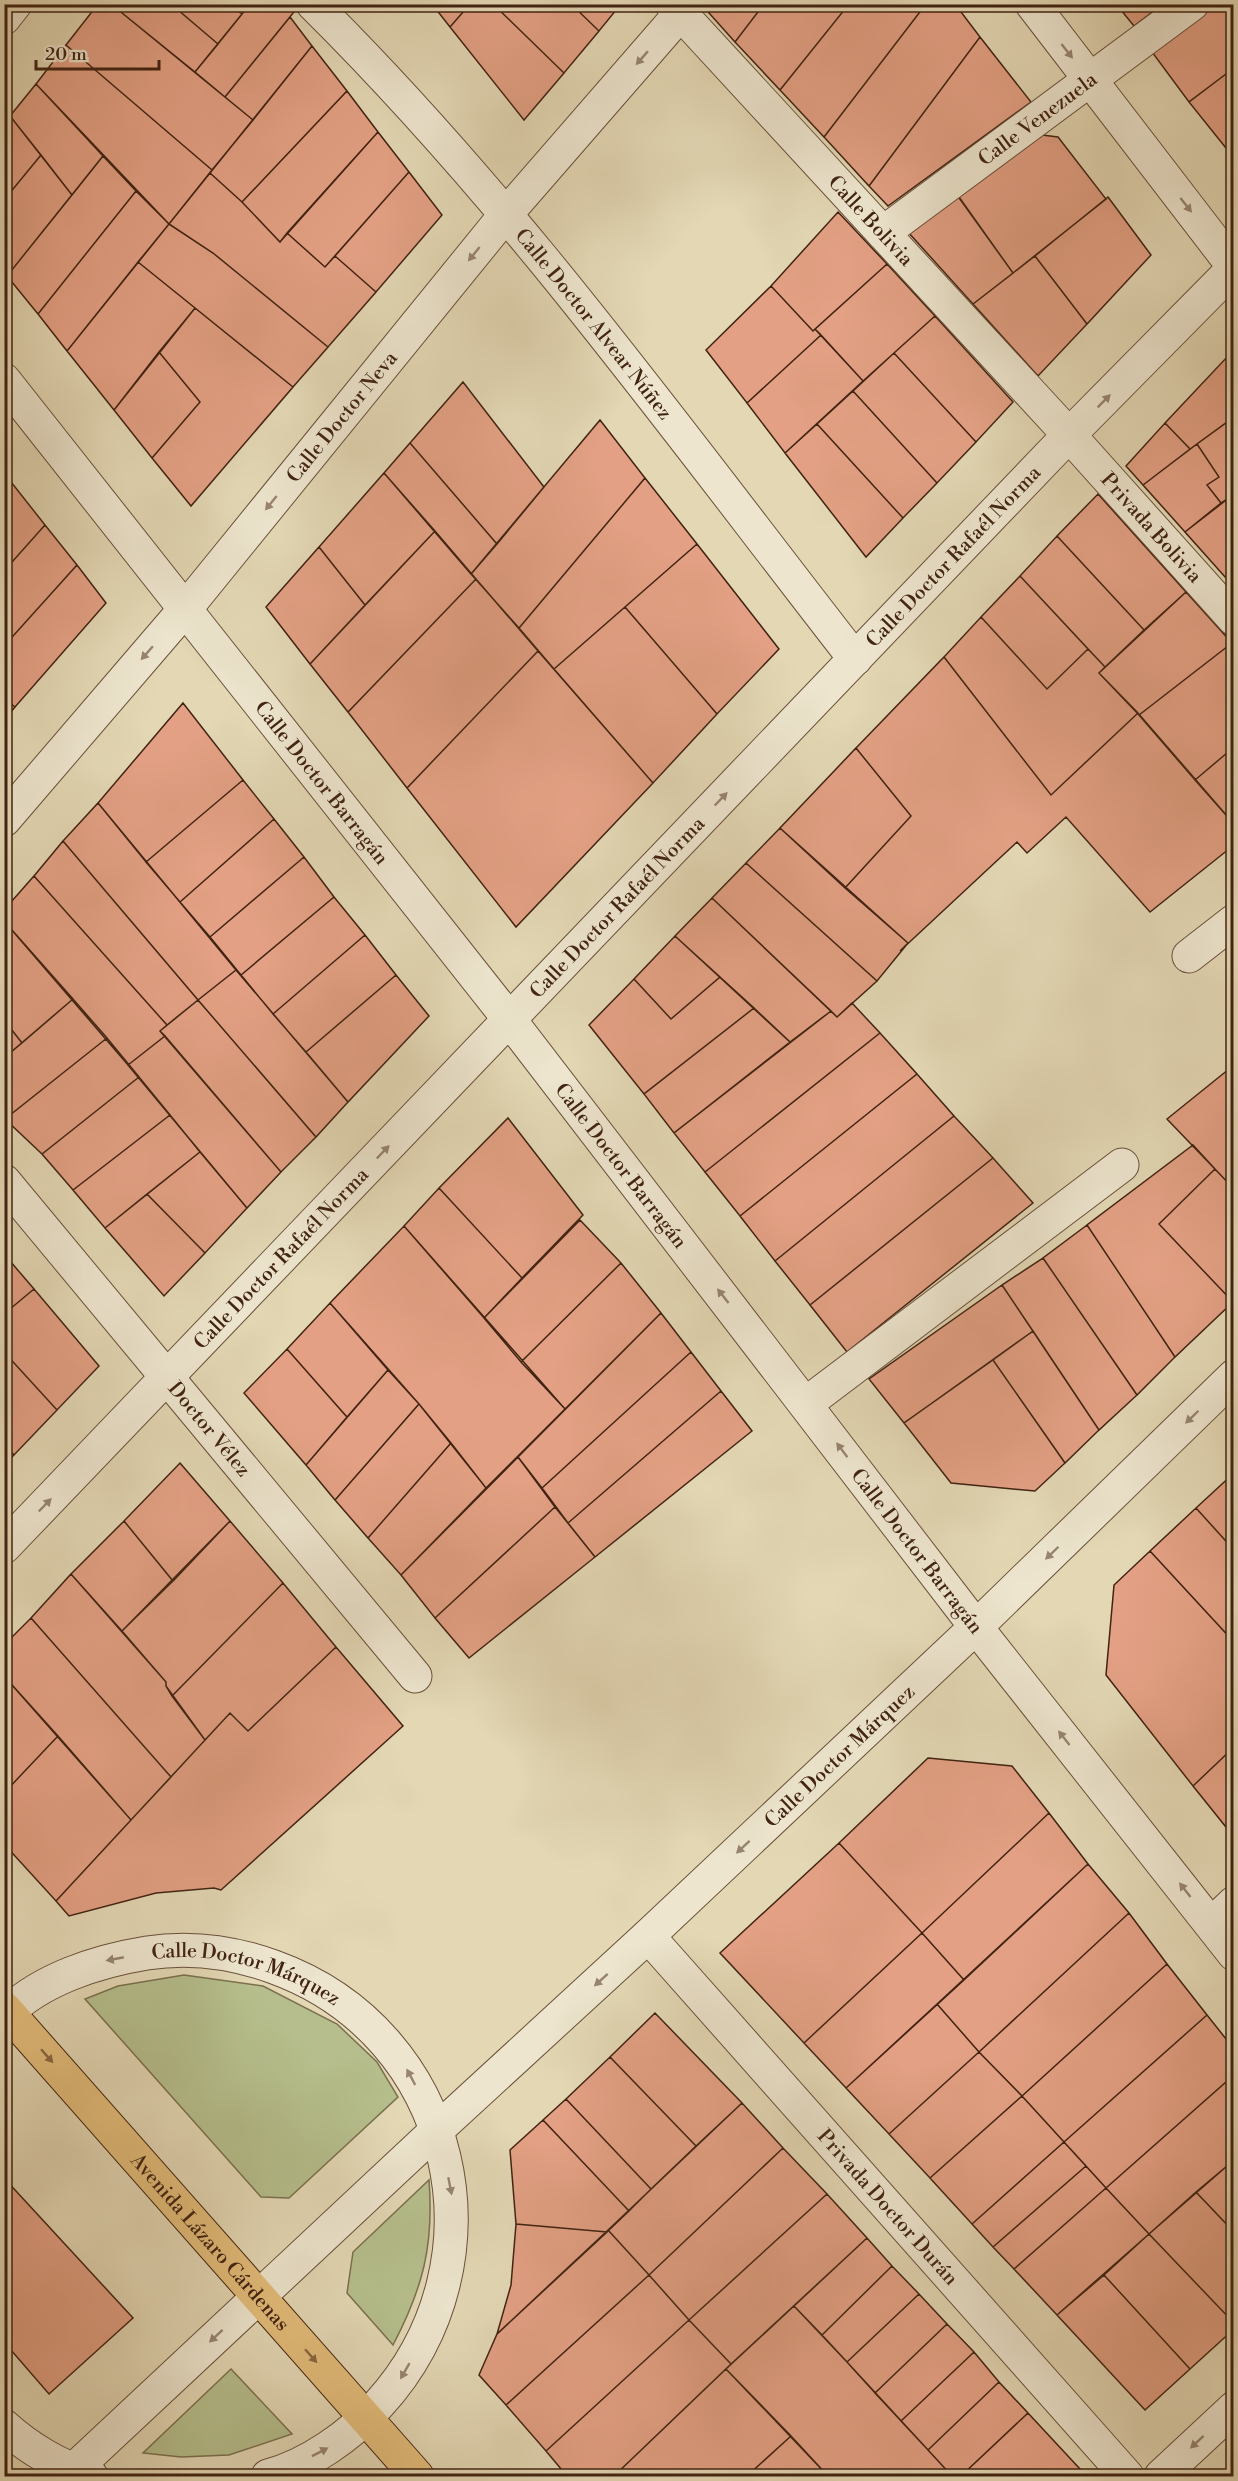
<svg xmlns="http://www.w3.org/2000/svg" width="1238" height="2481" font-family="'Libre Bodoni',serif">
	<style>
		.green { fill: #b5be8c; stroke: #7b704f; stroke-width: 1.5 }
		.building { fill: #e3a084; stroke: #412312; stroke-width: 1.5 }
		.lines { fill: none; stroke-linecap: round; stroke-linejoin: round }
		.minor-casing { stroke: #6a503a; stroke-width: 35 }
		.tertiary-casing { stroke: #6a503a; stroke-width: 35 }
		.primary-casing { stroke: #412312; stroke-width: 35 }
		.minor { stroke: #ede5ce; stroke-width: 33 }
		.tertiary { stroke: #ede5ce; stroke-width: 33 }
		.primary { stroke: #e2bc7a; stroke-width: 33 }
		.oneway { fill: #978470 }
		.oneway2 { fill: #896841 }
		.labels { text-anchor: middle; stroke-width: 5; stroke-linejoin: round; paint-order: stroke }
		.street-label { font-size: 20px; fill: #412312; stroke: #ede5ce }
	</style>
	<rect width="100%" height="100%" fill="#e3d7b4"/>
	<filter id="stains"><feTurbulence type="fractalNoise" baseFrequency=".00333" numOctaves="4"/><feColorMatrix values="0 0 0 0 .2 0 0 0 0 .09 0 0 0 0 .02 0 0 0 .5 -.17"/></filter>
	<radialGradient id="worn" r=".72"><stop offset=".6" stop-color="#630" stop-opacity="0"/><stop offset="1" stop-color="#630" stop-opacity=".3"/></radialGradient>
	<path class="green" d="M 184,1975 L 263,1986 L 337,2024 L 377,2062 L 398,2097 L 289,2198 L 261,2197 L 85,1999 L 118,1986 Z
		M 429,2180 C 434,2245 423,2288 393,2345 L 347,2293 L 353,2252 Z
		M 231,2369 L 292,2434 L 229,2455 L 181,2457 L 143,2453 Z"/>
	<path class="building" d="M 98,4 L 111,4 L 253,120 L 212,170 L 66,45 Z
		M 111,4 L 171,4 L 218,44 L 195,72 Z
		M 171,4 L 230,4 L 242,14 L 218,44 Z
		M 230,4 L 250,4 L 242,14 Z
		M 250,4 L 294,4 L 298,7 L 225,97 L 195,72 Z
		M 432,4 L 470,4 L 450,27 Z
		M 470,4 L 493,4 L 564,73 L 524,120 L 450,27 Z
		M 493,4 L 571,4 L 599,31 L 564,73 Z
		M 571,4 L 621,4 L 599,31 Z
		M 701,4 L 764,4 L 735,42 Z
		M 764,4 L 849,4 L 780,90 L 735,42 Z
		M 849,4 L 926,4 L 824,137 L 780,90 Z
		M 926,4 L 955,4 L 980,37 L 869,186 L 824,137 Z
		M 1116,4 L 1163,4 L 1134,26 Z
		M 1213,4 L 1234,6 L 1234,68 L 1189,102 L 1152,52 Z
		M 290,17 L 312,46 L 253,120 L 225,97 Z
		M 980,37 L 1031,102 L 888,206 L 869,186 Z
		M 66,45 L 212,170 L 169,224 L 36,84 Z
		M 312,46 L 347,91 L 242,202 L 210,173 Z
		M 1234,68 L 1234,158 L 1189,102 Z
		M 36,84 L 103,156 L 72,195 L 10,116 Z
		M 347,91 L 378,132 L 280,242 L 242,202 Z
		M 10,116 L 41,155 L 4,200 L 4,123 Z
		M 378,132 L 409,172 L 325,267 L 287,233 Z
		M 1042,135 L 1058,137 L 1106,199 L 1013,273 L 959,197 Z
		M 41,155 L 72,195 L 7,276 L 4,272 L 4,200 Z
		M 103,156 L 136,191 L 38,314 L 7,276 Z
		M 409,172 L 442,215 L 376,292 L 335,256 Z
		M 210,173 L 242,202 L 280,242 L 287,233 L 325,267 L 335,256 L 376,292 L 328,347 L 213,253 L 169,224 Z
		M 136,191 L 169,224 L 67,351 L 38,314 Z
		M 957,195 L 1013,273 L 973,304 L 908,232 Z
		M 1108,197 L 1151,255 L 1087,324 L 1035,256 Z
		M 838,212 L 887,264 L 813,331 L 771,286 Z
		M 169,224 L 213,253 L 328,347 L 293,387 L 138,262 Z
		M 1035,256 L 1087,324 L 1038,376 L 973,304 Z
		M 138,262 L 195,308 L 114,410 L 67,351 Z
		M 887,264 L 935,316 L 863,381 L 815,329 Z
		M 771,286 L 813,331 L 815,329 L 821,335 L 747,403 L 706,350 Z
		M 195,308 L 293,387 L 191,506 L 152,458 L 200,402 L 159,352 Z
		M 935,316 L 1013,402 L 976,442 L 894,353 Z
		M 821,335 L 863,381 L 785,453 L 747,403 Z
		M 159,352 L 200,402 L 152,458 L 114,410 Z
		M 894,353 L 976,442 L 937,483 L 853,391 Z
		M 1228,356 L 1234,363 L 1234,417 L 1190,449 L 1165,423 Z
		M 463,382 L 544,487 L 497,544 L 410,443 Z
		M 853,391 L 937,483 L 903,518 L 817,424 Z
		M 1234,417 L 1234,494 L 1221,503 L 1207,485 L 1219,477 L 1197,444 Z
		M 600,420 L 645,478 L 519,628 L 471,574 Z
		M 1165,423 L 1190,449 L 1143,485 L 1126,466 Z
		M 817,424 L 903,518 L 866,557 L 785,453 Z
		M 410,443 L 497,544 L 471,574 L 384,473 Z
		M 1197,444 L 1219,477 L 1207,485 L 1221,503 L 1185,532 L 1143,485 Z
		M 4,473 L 45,525 L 4,571 Z
		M 384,473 L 435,531 L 365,605 L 319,547 Z
		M 645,478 L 697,544 L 554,669 L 519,628 Z
		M 1098,494 L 1186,592 L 1144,630 L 1057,536 Z
		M 1234,494 L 1234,572 L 1226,578 L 1185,532 Z
		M 45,525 L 77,565 L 4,646 L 4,571 Z
		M 435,531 L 476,579 L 348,712 L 310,664 Z
		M 1057,536 L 1144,630 L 1105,667 L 1020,576 Z
		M 697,544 L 779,649 L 717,714 L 625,607 Z
		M 319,547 L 365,605 L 310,664 L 266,607 Z
		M 77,565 L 106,603 L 15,707 L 4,698 L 4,646 Z
		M 1020,576 L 1088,649 L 1047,689 L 981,617 Z
		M 476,579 L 538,651 L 407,788 L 348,712 Z
		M 1186,592 L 1232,643 L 1139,715 L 1099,673 Z
		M 625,607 L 717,714 L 653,783 L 554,669 Z
		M 981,617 L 1047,689 L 1088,649 L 1105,667 L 1099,673 L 1138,713 L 1051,795 L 944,657 Z
		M 1232,643 L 1234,747 L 1195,780 L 1139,715 Z
		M 538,651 L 653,783 L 516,927 L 407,788 Z
		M 944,657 L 1051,795 L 1138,713 L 1234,824 L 1234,845 L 1150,912 L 1066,817 L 1027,853 L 1017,842 L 900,951 L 908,943 L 845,888 L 911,816 L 856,748 Z
		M 4,698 L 15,707 L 4,720 Z
		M 183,703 L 243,780 L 146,862 L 98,803 Z
		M 1234,747 L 1234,824 L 1195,780 Z
		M 856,748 L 911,816 L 845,888 L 780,828 Z
		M 243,780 L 274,819 L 180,902 L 146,862 Z
		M 98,803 L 236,970 L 198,1000 L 63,841 Z
		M 274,819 L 304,857 L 210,937 L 180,902 Z
		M 780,828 L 908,943 L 877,981 L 746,863 Z
		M 63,841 L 198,1000 L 167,1025 L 34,876 Z
		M 304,857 L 334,897 L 241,975 L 210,937 Z
		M 746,863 L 877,981 L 837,1017 L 712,898 Z
		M 34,876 L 167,1025 L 160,1031 L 165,1036 L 128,1065 L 4,921 L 4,910 Z
		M 334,897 L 365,935 L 273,1014 L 241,975 Z
		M 712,898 L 831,1011 L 790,1042 L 675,936 Z
		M 4,921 L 73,999 L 22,1043 L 4,1020 Z
		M 365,935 L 396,975 L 306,1052 L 273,1014 Z
		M 675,936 L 720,977 L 671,1019 L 634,979 Z
		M 236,970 L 348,1102 L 316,1137 L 198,1000 Z
		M 396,975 L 429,1016 L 348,1102 L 306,1052 Z
		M 720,977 L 754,1008 L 644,1094 L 589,1025 L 634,979 L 671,1019 Z
		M 73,999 L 107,1038 L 5,1119 L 4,1058 Z
		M 198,1000 L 316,1137 L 281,1172 L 160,1031 Z
		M 852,1003 L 880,1033 L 705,1172 L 674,1133 L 831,1011 L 837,1017 Z
		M 754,1008 L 790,1042 L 674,1133 L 644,1094 Z
		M 4,1020 L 22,1043 L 4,1058 Z
		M 880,1033 L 917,1074 L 740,1216 L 705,1172 Z
		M 165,1036 L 281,1172 L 247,1208 L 128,1065 Z
		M 107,1038 L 139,1077 L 42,1154 L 5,1119 Z
		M 1234,1065 L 1234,1189 L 1167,1119 Z
		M 917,1074 L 954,1116 L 775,1261 L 740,1216 Z
		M 139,1077 L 170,1115 L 73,1190 L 42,1154 Z
		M 170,1115 L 200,1152 L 105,1228 L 73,1190 Z
		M 954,1116 L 993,1158 L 810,1305 L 775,1261 Z
		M 508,1118 L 583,1215 L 522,1278 L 439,1188 Z
		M 1193,1145 L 1215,1169 L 1159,1224 L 1233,1302 L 1175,1357 L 1087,1225 Z
		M 200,1152 L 247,1208 L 205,1253 L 147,1194 Z
		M 993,1158 L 1033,1203 L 847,1352 L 810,1305 Z
		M 1215,1169 L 1234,1189 L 1233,1302 L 1159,1224 Z
		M 439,1188 L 522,1278 L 484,1318 L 404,1226 Z
		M 147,1194 L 205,1253 L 164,1296 L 105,1228 Z
		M 580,1220 L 621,1263 L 521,1362 L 484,1318 Z
		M 1087,1225 L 1175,1357 L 1137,1395 L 1043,1258 Z
		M 404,1226 L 565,1409 L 486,1488 L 419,1404 L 330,1303 Z
		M 4,1254 L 34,1289 L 4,1314 Z
		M 1043,1258 L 1137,1395 L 1099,1430 L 1002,1285 Z
		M 621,1263 L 661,1313 L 565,1409 L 521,1362 Z
		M 1002,1285 L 1033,1331 L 904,1423 L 869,1379 Z
		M 34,1289 L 99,1366 L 57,1410 L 4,1352 L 4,1314 Z
		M 330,1303 L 388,1370 L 347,1417 L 287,1349 Z
		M 661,1313 L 691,1352 L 542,1488 L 518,1457 Z
		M 1033,1331 L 1099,1430 L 1065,1463 L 993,1360 Z
		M 287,1349 L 347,1417 L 306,1465 L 244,1393 Z
		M 4,1352 L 57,1410 L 14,1455 L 4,1444 Z
		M 691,1352 L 721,1391 L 568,1523 L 542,1488 Z
		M 993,1360 L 1065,1463 L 1035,1491 L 951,1483 L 904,1423 Z
		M 388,1370 L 419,1404 L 335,1500 L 306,1465 Z
		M 721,1391 L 752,1431 L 595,1557 L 568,1523 Z
		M 419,1404 L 451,1443 L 368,1538 L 335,1500 Z
		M 451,1443 L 486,1488 L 401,1575 L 368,1538 Z
		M 4,1444 L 14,1455 L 4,1465 Z
		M 518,1457 L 555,1507 L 435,1618 L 401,1575 Z
		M 180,1463 L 230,1521 L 173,1581 L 124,1521 Z
		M 1234,1473 L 1234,1550 L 1196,1508 Z
		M 555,1507 L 595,1557 L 469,1658 L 435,1618 Z
		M 1196,1508 L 1234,1550 L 1234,1642 L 1150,1551 Z
		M 124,1521 L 173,1581 L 122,1631 L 71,1574 Z
		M 230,1521 L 283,1583 L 172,1696 L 166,1686 L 166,1682 L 122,1631 Z
		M 1150,1551 L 1234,1642 L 1234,1747 L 1193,1786 L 1106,1675 L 1114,1585 Z
		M 71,1574 L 166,1682 L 166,1686 L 205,1740 L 171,1777 L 31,1618 Z
		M 283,1583 L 336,1647 L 248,1731 L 230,1713 L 205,1740 L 172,1696 Z
		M 31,1618 L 171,1777 L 131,1820 L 4,1676 L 4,1645 Z
		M 336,1647 L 403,1726 L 221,1890 L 214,1888 L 156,1893 L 69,1916 L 56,1901 L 230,1713 L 248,1731 Z
		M 4,1676 L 58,1736 L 4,1793 Z
		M 58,1736 L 131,1820 L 56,1901 L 4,1844 L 4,1793 Z
		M 1234,1747 L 1234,1837 L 1193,1786 Z
		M 928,1758 L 1012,1766 L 1049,1813 L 922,1933 L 839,1843 Z
		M 1049,1813 L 1088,1864 L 964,1980 L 922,1933 Z
		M 839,1843 L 922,1933 L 804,2043 L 720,1953 Z
		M 1088,1864 L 1129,1913 L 979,2052 L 937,2004 Z
		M 1129,1913 L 1167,1964 L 1022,2096 L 979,2052 Z
		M 922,1933 L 964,1980 L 846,2088 L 804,2043 Z
		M 1167,1964 L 1207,2015 L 1064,2142 L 1022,2096 Z
		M 937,2004 L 979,2052 L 889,2134 L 846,2088 Z
		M 655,2013 L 742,2103 L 696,2146 L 610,2057 Z
		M 1207,2015 L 1234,2049 L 1234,2075 L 1106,2188 L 1064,2142 Z
		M 979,2052 L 1022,2096 L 930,2178 L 889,2134 Z
		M 610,2057 L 696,2146 L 651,2189 L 566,2099 Z
		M 1234,2075 L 1234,2160 L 1149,2234 L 1106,2188 Z
		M 1022,2096 L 1064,2142 L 972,2224 L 930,2178 Z
		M 566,2099 L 651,2189 L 629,2211 L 543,2120 Z
		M 742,2103 L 783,2148 L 649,2275 L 608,2230 Z
		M 543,2120 L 629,2211 L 607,2232 L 516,2224 L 510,2150 Z
		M 1064,2142 L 1086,2166 L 993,2247 L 972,2224 Z
		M 783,2148 L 827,2194 L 689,2320 L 649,2275 Z
		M 1234,2160 L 1234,2232 L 1196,2192 Z
		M 1086,2166 L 1106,2188 L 1014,2269 L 993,2247 Z
		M 4,2178 L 133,2318 L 49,2394 L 4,2342 Z
		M 1106,2188 L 1149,2234 L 1057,2315 L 1014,2269 Z
		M 1196,2192 L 1234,2232 L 1234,2323 L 1149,2234 Z
		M 827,2194 L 867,2238 L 731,2364 L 689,2320 Z
		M 516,2224 L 607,2232 L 497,2334 L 511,2285 Z
		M 608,2230 L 649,2275 L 506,2405 L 479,2375 L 497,2334 Z
		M 1149,2234 L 1234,2323 L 1234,2329 L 1190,2369 L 1104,2275 Z
		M 867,2238 L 892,2266 L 822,2335 L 794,2306 Z
		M 892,2266 L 919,2294 L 847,2362 L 822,2335 Z
		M 649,2275 L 689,2320 L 546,2451 L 506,2405 Z
		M 1104,2275 L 1190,2369 L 1145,2410 L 1057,2315 Z
		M 919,2294 L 947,2324 L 875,2393 L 847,2362 Z
		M 794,2306 L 847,2362 L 952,2476 L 828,2476 L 726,2369 Z
		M 689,2320 L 731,2364 L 614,2476 L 567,2476 L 546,2451 Z
		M 947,2324 L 974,2352 L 901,2421 L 875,2393 Z
		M 974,2352 L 999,2382 L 928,2450 L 901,2421 Z
		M 726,2369 L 791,2436 L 747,2476 L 614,2476 Z
		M 999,2382 L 1028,2413 L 961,2476 L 952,2476 L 928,2450 Z
		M 1028,2413 L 1080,2469 L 1072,2476 L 961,2476 Z
		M 791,2436 L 828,2476 L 747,2476 Z"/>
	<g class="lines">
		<g class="minor-casing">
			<g id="minor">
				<path id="s1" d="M 313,4 C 515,204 681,436 855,659"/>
				<path id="s2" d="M 672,4 L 1069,435 L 1234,619"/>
				<path d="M 1032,4 L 1234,267"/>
				<path d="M 4,18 L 15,4"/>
				<path id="s3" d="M 883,233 L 1192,4"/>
				<path id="s4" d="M 4,380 L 509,1019 L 976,1627 L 1234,1954"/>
				<path id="s5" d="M 4,820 L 186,608 L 507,213 L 680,14"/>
				<path d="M 1189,956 L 1234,921"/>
				<path id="s6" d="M 4,1181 L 415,1676"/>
				<path d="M 807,1403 L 1122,1165"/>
				<path id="s7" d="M 4,1547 L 1069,435 L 1234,268"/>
				<path d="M 1212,1924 L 1234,1903"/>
				<path id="s8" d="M 648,1936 L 1127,2476"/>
				<path id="s9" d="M 4,2016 C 40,1979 98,1961 147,1953 C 191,1946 233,1952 274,1967 C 457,2033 509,2261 379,2404 C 351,2435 309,2465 268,2476"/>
				<path d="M 4,2426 C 28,2448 60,2467 91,2476"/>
				<path d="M 1161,2476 L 1234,2408"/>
			</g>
		</g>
		<g class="tertiary-casing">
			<g id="tertiary">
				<path id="s10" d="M 67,2476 L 438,2129 L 648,1936 L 976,1627 L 1234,1376"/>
			</g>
		</g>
		<g class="primary-casing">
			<g id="primary">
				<path id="s11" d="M 4,2008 L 417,2476"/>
			</g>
		</g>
		<use href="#minor" class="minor"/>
		<use href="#tertiary" class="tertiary"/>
		<use href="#primary" class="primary"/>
	</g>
	<defs><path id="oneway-solid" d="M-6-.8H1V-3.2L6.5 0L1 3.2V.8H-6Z" transform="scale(1.5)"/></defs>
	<g class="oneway">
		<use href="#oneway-solid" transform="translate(1067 51) rotate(52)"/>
		<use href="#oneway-solid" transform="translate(642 58) rotate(131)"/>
		<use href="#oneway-solid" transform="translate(1186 205) rotate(52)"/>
		<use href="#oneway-solid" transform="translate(474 254) rotate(129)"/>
		<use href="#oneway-solid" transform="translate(1104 401) rotate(-45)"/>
		<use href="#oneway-solid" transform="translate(271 503) rotate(129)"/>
		<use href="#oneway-solid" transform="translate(147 653) rotate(131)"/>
		<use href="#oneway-solid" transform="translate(721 799) rotate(-46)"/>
		<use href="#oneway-solid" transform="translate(383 1152) rotate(-46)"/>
		<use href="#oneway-solid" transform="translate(723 1296) rotate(-128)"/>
		<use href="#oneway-solid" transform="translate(1192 1417) rotate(136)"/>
		<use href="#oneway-solid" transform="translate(842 1450) rotate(-127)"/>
		<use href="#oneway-solid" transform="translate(45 1505) rotate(-46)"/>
		<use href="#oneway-solid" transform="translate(1052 1553) rotate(136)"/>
		<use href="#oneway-solid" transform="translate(1064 1738) rotate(-128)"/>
		<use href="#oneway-solid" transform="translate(743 1847) rotate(137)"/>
		<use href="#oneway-solid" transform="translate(1185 1890) rotate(-128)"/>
		<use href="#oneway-solid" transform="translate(115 1959) rotate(169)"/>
		<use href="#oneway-solid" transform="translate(601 1980) rotate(138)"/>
		<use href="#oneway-solid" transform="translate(411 2077) rotate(-118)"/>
		<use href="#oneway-solid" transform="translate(450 2186) rotate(79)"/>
		<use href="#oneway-solid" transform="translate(216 2336) rotate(137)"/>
		<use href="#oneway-solid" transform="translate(405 2371) rotate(120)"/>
		<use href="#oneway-solid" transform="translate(1197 2442) rotate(137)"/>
		<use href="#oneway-solid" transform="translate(320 2452) rotate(-27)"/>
	</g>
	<g class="oneway2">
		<use href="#oneway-solid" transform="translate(47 2056) rotate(49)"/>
		<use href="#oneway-solid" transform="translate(311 2356) rotate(49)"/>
	</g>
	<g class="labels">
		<g class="street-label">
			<text dy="7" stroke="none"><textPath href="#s3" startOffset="192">Calle Venezuela</textPath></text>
			<text dy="7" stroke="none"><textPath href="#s2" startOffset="294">Calle Bolivia</textPath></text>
			<text dy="7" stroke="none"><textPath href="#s1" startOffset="426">Calle Doctor Alvear Núñez</textPath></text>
			<text dy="7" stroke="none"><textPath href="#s5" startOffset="526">Calle Doctor Neva</textPath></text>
			<text dy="7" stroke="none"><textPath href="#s2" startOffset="710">Privada Bolivia</textPath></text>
			<text dy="7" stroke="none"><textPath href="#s7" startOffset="1372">Calle Doctor Rafaél Norma</textPath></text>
			<text dy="7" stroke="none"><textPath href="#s4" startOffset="513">Calle Doctor Barragán</textPath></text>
			<text dy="7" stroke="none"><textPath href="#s7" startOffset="886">Calle Doctor Rafaél Norma</textPath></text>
			<text dy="7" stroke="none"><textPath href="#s4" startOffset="999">Calle Doctor Barragán</textPath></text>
			<text dy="7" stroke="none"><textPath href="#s7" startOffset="400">Calle Doctor Rafaél Norma</textPath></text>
			<text dy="7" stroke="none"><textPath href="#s6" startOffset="322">Doctor Vélez</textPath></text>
			<text dy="7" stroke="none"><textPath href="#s4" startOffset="1485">Calle Doctor Barragán</textPath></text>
			<text dy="7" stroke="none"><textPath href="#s10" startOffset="1056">Calle Doctor Márquez</textPath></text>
			<text dy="7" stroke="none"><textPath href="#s9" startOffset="262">Calle Doctor Márquez</textPath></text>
			<text dy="7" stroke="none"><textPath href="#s8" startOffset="362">Privada Doctor Durán</textPath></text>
			<text dy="7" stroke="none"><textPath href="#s11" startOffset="312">Avenida Lázaro Cárdenas</textPath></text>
		</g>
	</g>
	<rect width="1238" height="2481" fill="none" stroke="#e3d7b4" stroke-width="24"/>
	<rect x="6" y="6" width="1226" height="2469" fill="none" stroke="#412312" stroke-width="3"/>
	<rect x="12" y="12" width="1214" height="2457" fill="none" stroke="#412312" stroke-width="1.5"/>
	<path d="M36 60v9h123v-9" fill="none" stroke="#412312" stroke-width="3"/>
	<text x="45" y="60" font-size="18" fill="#412312" stroke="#ede5ce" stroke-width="4.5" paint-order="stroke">20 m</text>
	<rect width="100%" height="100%" filter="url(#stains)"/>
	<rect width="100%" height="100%" fill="url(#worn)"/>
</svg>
